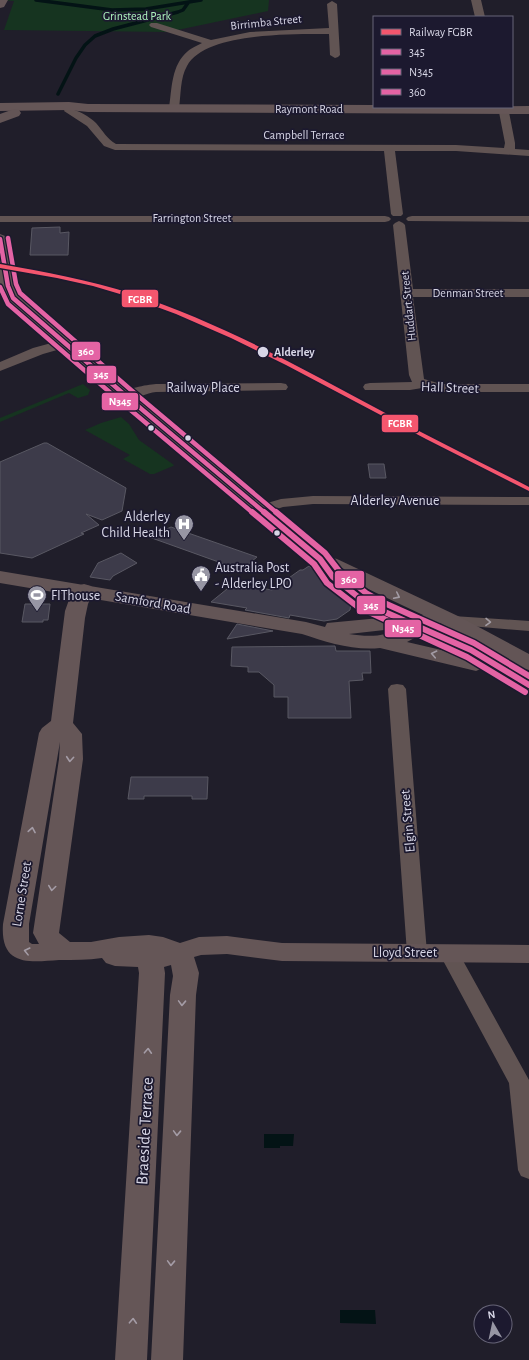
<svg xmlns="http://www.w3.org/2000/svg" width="529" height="1360" font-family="'Alegreya Sans',sans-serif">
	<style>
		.green { fill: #163420 }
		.water { fill: #031315 }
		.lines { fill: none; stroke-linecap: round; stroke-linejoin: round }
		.stream { stroke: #031315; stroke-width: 3.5 }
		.building { fill: #3d3b4a; stroke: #595863 }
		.street { fill: #615453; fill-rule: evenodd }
		.secondary { fill: #655657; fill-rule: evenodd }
		.primary { fill: #635556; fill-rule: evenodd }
		.bus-1-far1-casing { stroke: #1c192f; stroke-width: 7 }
		.bus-1-casing { stroke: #1c192f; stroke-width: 9 }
		.bus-2-far1-casing { stroke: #1c192f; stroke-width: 7 }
		.bus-2-casing { stroke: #1c192f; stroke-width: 9 }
		.bus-3-far1-casing { stroke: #1c192f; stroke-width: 7 }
		.bus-3-casing { stroke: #1c192f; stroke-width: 9 }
		.bus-1-far1 { stroke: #e463a4; stroke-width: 4.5 }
		.bus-1 { stroke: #e463a4; stroke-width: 6 }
		.bus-2-far1 { stroke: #e463a4; stroke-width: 4.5 }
		.bus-2 { stroke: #e463a4; stroke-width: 6 }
		.bus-3-far1 { stroke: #e463a4; stroke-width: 4.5 }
		.bus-3 { stroke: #e463a4; stroke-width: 6 }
		.rail-1-casing { stroke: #1c192f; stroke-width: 3 }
		.rail-1 { fill: #f4566e; fill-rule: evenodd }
		.oneway { stroke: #a39ca5 }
		.oneway2 { stroke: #a29ca4 }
		.oneway3 { stroke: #a49ca6 }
		.stop-dot { fill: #d7d6e6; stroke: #1c192f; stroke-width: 1.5 }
		.labels { text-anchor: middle; stroke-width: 3.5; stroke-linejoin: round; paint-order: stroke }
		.far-park-label { font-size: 12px; fill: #adf4bd; stroke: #1c192f }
		.far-street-label { font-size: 12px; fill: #d7d6e6; stroke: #1c192f }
		.far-stop-label { font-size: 12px; font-weight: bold; fill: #d7d6e6; stroke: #1c192f; text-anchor: start }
		.street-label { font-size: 14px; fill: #d7d6e6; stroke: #1c192f }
		.poi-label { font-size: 14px; fill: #d7d6e6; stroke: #1c192f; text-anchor: start }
		.near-street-label { font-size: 17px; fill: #d7d6e6; stroke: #1c192f }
		.line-badge { stroke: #1c192f; stroke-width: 1.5 }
		.badge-label { font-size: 11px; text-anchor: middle; font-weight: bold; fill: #fff }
	</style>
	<rect width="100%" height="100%" fill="#201e2a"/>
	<path class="green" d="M 0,0 L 269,0 L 268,11 L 168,32 L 4,30 L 14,1 Z
		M 83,384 L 90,390 L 88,395 L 78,398 L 69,393 L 0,422 L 0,418 Z
		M 121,417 L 129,424 L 139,440 L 174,465 L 173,466 L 154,474 L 150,474 L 123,459 L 130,455 L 85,430 L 101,423 Z"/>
	<path class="water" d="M 264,1134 L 294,1134 L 293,1146 L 280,1146 L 280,1148 L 264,1148 Z
		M 340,1310 L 375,1310 L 376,1324 L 340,1323 Z"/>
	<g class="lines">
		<path class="stream" d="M 36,0 L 112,10 L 146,9 L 201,0
			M 58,94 L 76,58 L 85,45 L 95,36 L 113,29 L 178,12 L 183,10 L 188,3"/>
	</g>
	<path class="building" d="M 60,227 L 60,233 L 69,232 L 68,255 L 30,255 L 32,228 Z
		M 44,443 L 47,443 L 126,488 L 122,511 L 102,520 L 86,514 L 99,525 L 81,533 L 84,534 L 32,558 L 0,553 L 0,462 Z
		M 368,464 L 384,464 L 386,478 L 370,478 Z
		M 171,527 L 211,541 L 257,557 L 241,570 L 149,537 Z
		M 121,553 L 137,563 L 113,576 L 110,580 L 90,577 L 98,563 Z
		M 309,566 L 319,574 L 325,582 L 351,603 L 350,610 L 337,619 L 324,621 L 290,615 L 289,618 L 245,610 L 247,608 L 211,602 L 227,589 L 231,583 L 272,590 L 300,570 L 303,570 Z
		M 25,604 L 50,604 L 48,620 L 43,620 L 43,622 L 22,622 Z
		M 237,624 L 273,631 L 227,639 Z
		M 335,646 L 336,651 L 370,651 L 371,673 L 362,673 L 363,680 L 349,681 L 351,718 L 288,718 L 288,697 L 274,697 L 274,685 L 259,672 L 248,672 L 248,667 L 231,666 L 232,647 Z
		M 131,777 L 208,777 L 207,799 L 192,799 L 192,796 L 144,796 L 144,799 L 128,799 Z"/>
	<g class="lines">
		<path class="street" d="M 471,0 L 481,0 L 485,17 L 475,17 Z
			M 332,1 L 337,4 L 340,55 L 338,57 L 335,58 L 330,55 L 329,34 C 295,34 205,32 187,66 C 180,78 181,95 179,108 L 174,111 L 169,108 C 172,89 171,65 188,51 C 191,48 197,46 202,43 L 151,27 L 149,25 L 151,23 L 157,23 L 211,40 L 250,32 L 329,28 L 327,4 Z
			M 498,107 L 508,107 L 515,143 L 515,149 L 529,150 L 529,156 L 456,151 L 395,151 L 403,214 L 401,216 L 393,216 L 391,214 L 384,151 L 115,150 L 104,146 L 87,126 L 64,111 L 65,109 C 74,107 90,117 96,123 C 103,131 107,139 116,144 L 456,145 L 504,148 L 505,143 Z
			M 0,216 L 385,216 L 389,217 L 391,219 L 389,221 L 385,222 L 0,222 Z
			M 412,216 L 529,216 L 529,222 L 408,221 L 406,219 L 408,217 Z
			M 399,221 L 403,223 L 405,225 L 413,289 L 529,289 L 529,297 L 413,297 L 424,379 L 441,384 L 529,384 L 529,392 L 441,392 L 422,388 L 410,390 L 365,390 L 363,387 L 365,384 L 370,383 L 412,382 L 409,375 L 393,225 L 395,223 Z
			M 66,339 L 71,340 L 73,343 L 71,346 L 43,354 L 0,371 L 0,362 L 33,348 Z
			M 281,383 L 286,384 L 288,387 L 286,390 L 156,392 C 145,393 132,402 121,399 L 119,396 C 125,388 146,385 156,384 Z
			M 313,496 L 529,497 L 529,505 L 313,504 L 283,507 L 262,514 L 257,512 L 254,509 L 257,506 L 281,499 Z
			M 453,616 L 529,621 L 529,631 L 447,624 L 445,621 L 447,618 Z
			M 397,684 L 403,685 L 406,689 L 427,953 L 424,958 L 417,960 L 410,958 L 407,953 L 388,689 L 391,685 Z
			M 449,946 L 456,948 L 529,1080 L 529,1179 L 521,1176 L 518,1170 L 509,1083 L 439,953 L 442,948 Z"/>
		<path class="secondary" d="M 69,102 L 88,104 L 374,105 L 374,107 L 529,106 L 529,114 L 88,112 L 69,110 L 0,111 L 0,103 Z
			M 84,584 L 91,586 L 94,590 L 88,604 L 85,618 L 73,723 L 82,734 L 83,759 L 59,933 L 70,942 L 91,942 L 119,937 L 149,935 L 163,937 L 180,943 L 199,937 L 227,936 L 282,943 L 529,945 L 529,963 L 282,961 L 227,954 L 201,955 L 194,957 L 199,973 L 196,995 L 183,1360 L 151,1360 L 170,995 L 173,976 L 171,965 L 164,967 L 165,973 L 147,1360 L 115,1360 L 139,973 L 138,967 L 115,966 L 106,963 L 102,958 C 88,960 74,960 59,960 C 30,962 0,967 3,924 L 39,733 L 42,728 L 51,721 L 65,611 L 70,597 L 77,586 ZM 60,742 L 59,759 L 33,933 L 39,944 L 32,944 L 29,942 L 29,924 Z"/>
		<path class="primary" d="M 0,0 L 8,0 L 4,7 L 0,8 Z
			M 14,109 L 19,110 L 21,113 L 19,116 L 0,123 L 0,114 Z
			M 0,234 L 5,236 L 8,239 L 16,286 L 20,296 L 329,557 L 337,559 L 460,617 L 529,654 L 529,670 L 521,668 L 440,623 L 434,626 L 479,645 L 529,676 L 529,692 L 521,690 L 485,667 L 476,671 L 380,648 C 354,651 326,642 302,634 L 0,583 L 0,571 L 306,622 L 325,627 L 327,623 L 380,618 L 355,604 L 326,581 L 313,563 L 120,400 L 7,301 L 0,286 ZM 349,580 L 423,615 L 417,618 C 390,607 373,598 349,580 ZM 402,628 C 385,637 368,637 349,634 ZM 420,635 L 463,655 L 407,642 Z"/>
		<g class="bus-1-far1-casing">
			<path id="bus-1-far1" d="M 0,239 L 8,286 L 13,298 L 126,396 L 265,513"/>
		</g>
		<g class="bus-1-casing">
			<path id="bus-1" d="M 264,512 L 320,559 L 333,577 L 362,600 L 378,609 L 471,650 L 529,685"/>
		</g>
		<g class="bus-2-far1-casing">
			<path id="bus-2-far1" d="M 0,287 L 8,304 L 121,402 L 253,513"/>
		</g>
		<g class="bus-2-casing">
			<path id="bus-2" d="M 252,512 L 314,564 L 327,583 L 358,607 L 467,657 L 525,692"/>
		</g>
		<g class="bus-3-far1-casing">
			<path id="bus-3-far1" d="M 8,238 L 16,284 L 20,293 L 131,390 L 277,513"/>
		</g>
		<g class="bus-3-casing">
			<path id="bus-3" d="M 276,512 L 325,553 L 339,571 L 366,593 L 382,602 L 474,643 L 529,676"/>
		</g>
		<use href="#bus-1-far1" class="bus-1-far1"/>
		<use href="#bus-1" class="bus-1"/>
		<use href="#bus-2-far1" class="bus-2-far1"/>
		<use href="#bus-2" class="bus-2"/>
		<use href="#bus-3-far1" class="bus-3-far1"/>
		<use href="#bus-3" class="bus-3"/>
		<g class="rail-1-casing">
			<path id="rail-1" d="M 0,264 C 45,272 89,280 133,294 C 222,323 307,371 389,415 C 435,440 482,463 529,487 L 529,491 L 426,439 L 286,365 L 231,338 L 176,314 L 130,297 L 93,286 L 57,278 L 0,268 Z"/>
		</g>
		<use href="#rail-1" class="rail-1"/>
	</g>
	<defs><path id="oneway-chevron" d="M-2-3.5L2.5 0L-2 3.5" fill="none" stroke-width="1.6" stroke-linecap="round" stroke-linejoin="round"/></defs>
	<g class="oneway">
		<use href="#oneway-chevron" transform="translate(397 596) rotate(26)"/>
		<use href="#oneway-chevron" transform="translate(434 654) rotate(-168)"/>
	</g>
	<use class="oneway2" href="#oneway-chevron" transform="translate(488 622) rotate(1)"/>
	<g class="oneway3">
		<use href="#oneway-chevron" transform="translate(70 759) rotate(95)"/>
		<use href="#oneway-chevron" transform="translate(32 830) rotate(-80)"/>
		<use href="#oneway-chevron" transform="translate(52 888) rotate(98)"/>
		<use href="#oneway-chevron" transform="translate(27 951) rotate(-166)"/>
		<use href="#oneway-chevron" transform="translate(182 1003) rotate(92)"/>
		<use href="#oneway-chevron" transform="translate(148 1051) rotate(-87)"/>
		<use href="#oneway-chevron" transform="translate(177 1133) rotate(92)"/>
		<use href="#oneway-chevron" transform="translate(171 1263) rotate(92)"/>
		<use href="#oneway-chevron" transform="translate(133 1321) rotate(-87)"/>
	</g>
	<defs>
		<g id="hospital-pin" transform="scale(1)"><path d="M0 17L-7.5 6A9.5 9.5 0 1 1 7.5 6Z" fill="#9796a4" stroke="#1c192f"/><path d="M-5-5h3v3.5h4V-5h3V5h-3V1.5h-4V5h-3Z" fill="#fff"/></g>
		<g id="civic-pin" transform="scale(1)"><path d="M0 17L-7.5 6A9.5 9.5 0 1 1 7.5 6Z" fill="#9796a4" stroke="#1c192f"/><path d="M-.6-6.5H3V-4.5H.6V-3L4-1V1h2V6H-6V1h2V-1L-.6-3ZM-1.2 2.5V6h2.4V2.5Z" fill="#fff"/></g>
		<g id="stadium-pin" transform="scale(1)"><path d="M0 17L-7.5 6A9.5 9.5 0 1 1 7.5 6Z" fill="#9796a4" stroke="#1c192f"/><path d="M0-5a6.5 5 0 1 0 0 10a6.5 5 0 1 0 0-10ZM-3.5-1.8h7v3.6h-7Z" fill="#fff"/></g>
	</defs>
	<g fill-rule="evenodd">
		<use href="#hospital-pin" x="184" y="524"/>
		<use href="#civic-pin" x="201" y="575"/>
		<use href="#stadium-pin" x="37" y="595"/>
	</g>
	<g class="stop-dot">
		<circle cx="263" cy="352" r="6"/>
		<circle cx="151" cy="428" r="3.5"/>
		<circle cx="188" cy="438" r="3.5"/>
		<circle cx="277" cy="533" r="3.5"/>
	</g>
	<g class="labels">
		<g class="far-park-label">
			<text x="137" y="20">Grinstead Park</text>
		</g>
		<g class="far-street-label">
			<text transform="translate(266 22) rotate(-6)" y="4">Birrimba Street</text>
			<text x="309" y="113">Raymont Road</text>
			<text x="304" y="139">Campbell Terrace</text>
			<text x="192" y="222">Farrington Street</text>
			<text x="468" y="297">Denman Street</text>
			<text transform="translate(408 306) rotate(-96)" y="4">Huddart Street</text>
		</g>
		<g class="far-stop-label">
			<text x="274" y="356">Alderley</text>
		</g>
		<g class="street-label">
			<text x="203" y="392">Railway Place</text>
			<text transform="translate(450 387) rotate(2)" y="5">Hall Street</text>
			<text x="395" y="505">Alderley Avenue</text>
			<text transform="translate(153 602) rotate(10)" y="5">Samford Road</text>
			<text transform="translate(407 821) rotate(-95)" y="5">Elgin Street</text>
			<text transform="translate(21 894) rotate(-81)" y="5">Lorne Street</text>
			<text x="405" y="957">Lloyd Street</text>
		</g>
		<g class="poi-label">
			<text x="170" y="521" text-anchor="end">Alderley<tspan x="170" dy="16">Child Health</tspan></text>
			<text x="215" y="572">Australia Post<tspan x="215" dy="16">- Alderley LPO</tspan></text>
			<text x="51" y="600">FIThouse</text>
		</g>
		<g class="near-street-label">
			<text transform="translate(144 1131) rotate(-87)" y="6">Braeside Terrace</text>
		</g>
	</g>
	<g class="line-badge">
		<rect x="121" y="289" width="38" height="19" rx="4" fill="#f4566e"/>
		<rect x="71" y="341" width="30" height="20" rx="4" fill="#e463a4"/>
		<rect x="86" y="365" width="31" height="19" rx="4" fill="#e463a4"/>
		<rect x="101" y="392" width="38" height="19" rx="4" fill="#e463a4"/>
		<rect x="381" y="414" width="38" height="19" rx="4" fill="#f4566e"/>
		<rect x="334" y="570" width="31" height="19" rx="4" fill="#e463a4"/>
		<rect x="356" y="595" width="30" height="20" rx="4" fill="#e463a4"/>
		<rect x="384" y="619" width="38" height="19" rx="4" fill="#e463a4"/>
	</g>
	<g class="badge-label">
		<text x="140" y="303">FGBR</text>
		<text x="86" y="355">360</text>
		<text x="101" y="378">345</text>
		<text x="120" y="405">N345</text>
		<text x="400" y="427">FGBR</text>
		<text x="349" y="583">360</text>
		<text x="371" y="609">345</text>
		<text x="403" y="632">N345</text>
	</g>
	<rect x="373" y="16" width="140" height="92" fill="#1c192f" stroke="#676578"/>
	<rect x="381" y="29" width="20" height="6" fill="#f4566e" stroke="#676578"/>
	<text x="409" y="36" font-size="12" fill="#d7d6e6">Railway FGBR</text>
	<rect x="381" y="49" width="20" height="6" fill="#e463a4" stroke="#676578"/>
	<text x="409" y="56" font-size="12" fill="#d7d6e6">345</text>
	<rect x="381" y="69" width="20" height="6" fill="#e463a4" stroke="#676578"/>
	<text x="409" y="76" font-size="12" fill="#d7d6e6">N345</text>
	<rect x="381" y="89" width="20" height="6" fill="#e463a4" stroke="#676578"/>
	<text x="409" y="96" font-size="12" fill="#d7d6e6">360</text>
	<g transform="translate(493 1324) rotate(351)"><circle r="19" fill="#1c192f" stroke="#676578"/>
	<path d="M0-3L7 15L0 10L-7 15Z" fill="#9796a4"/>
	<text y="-6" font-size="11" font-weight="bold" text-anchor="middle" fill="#d7d6e6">N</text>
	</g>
</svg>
